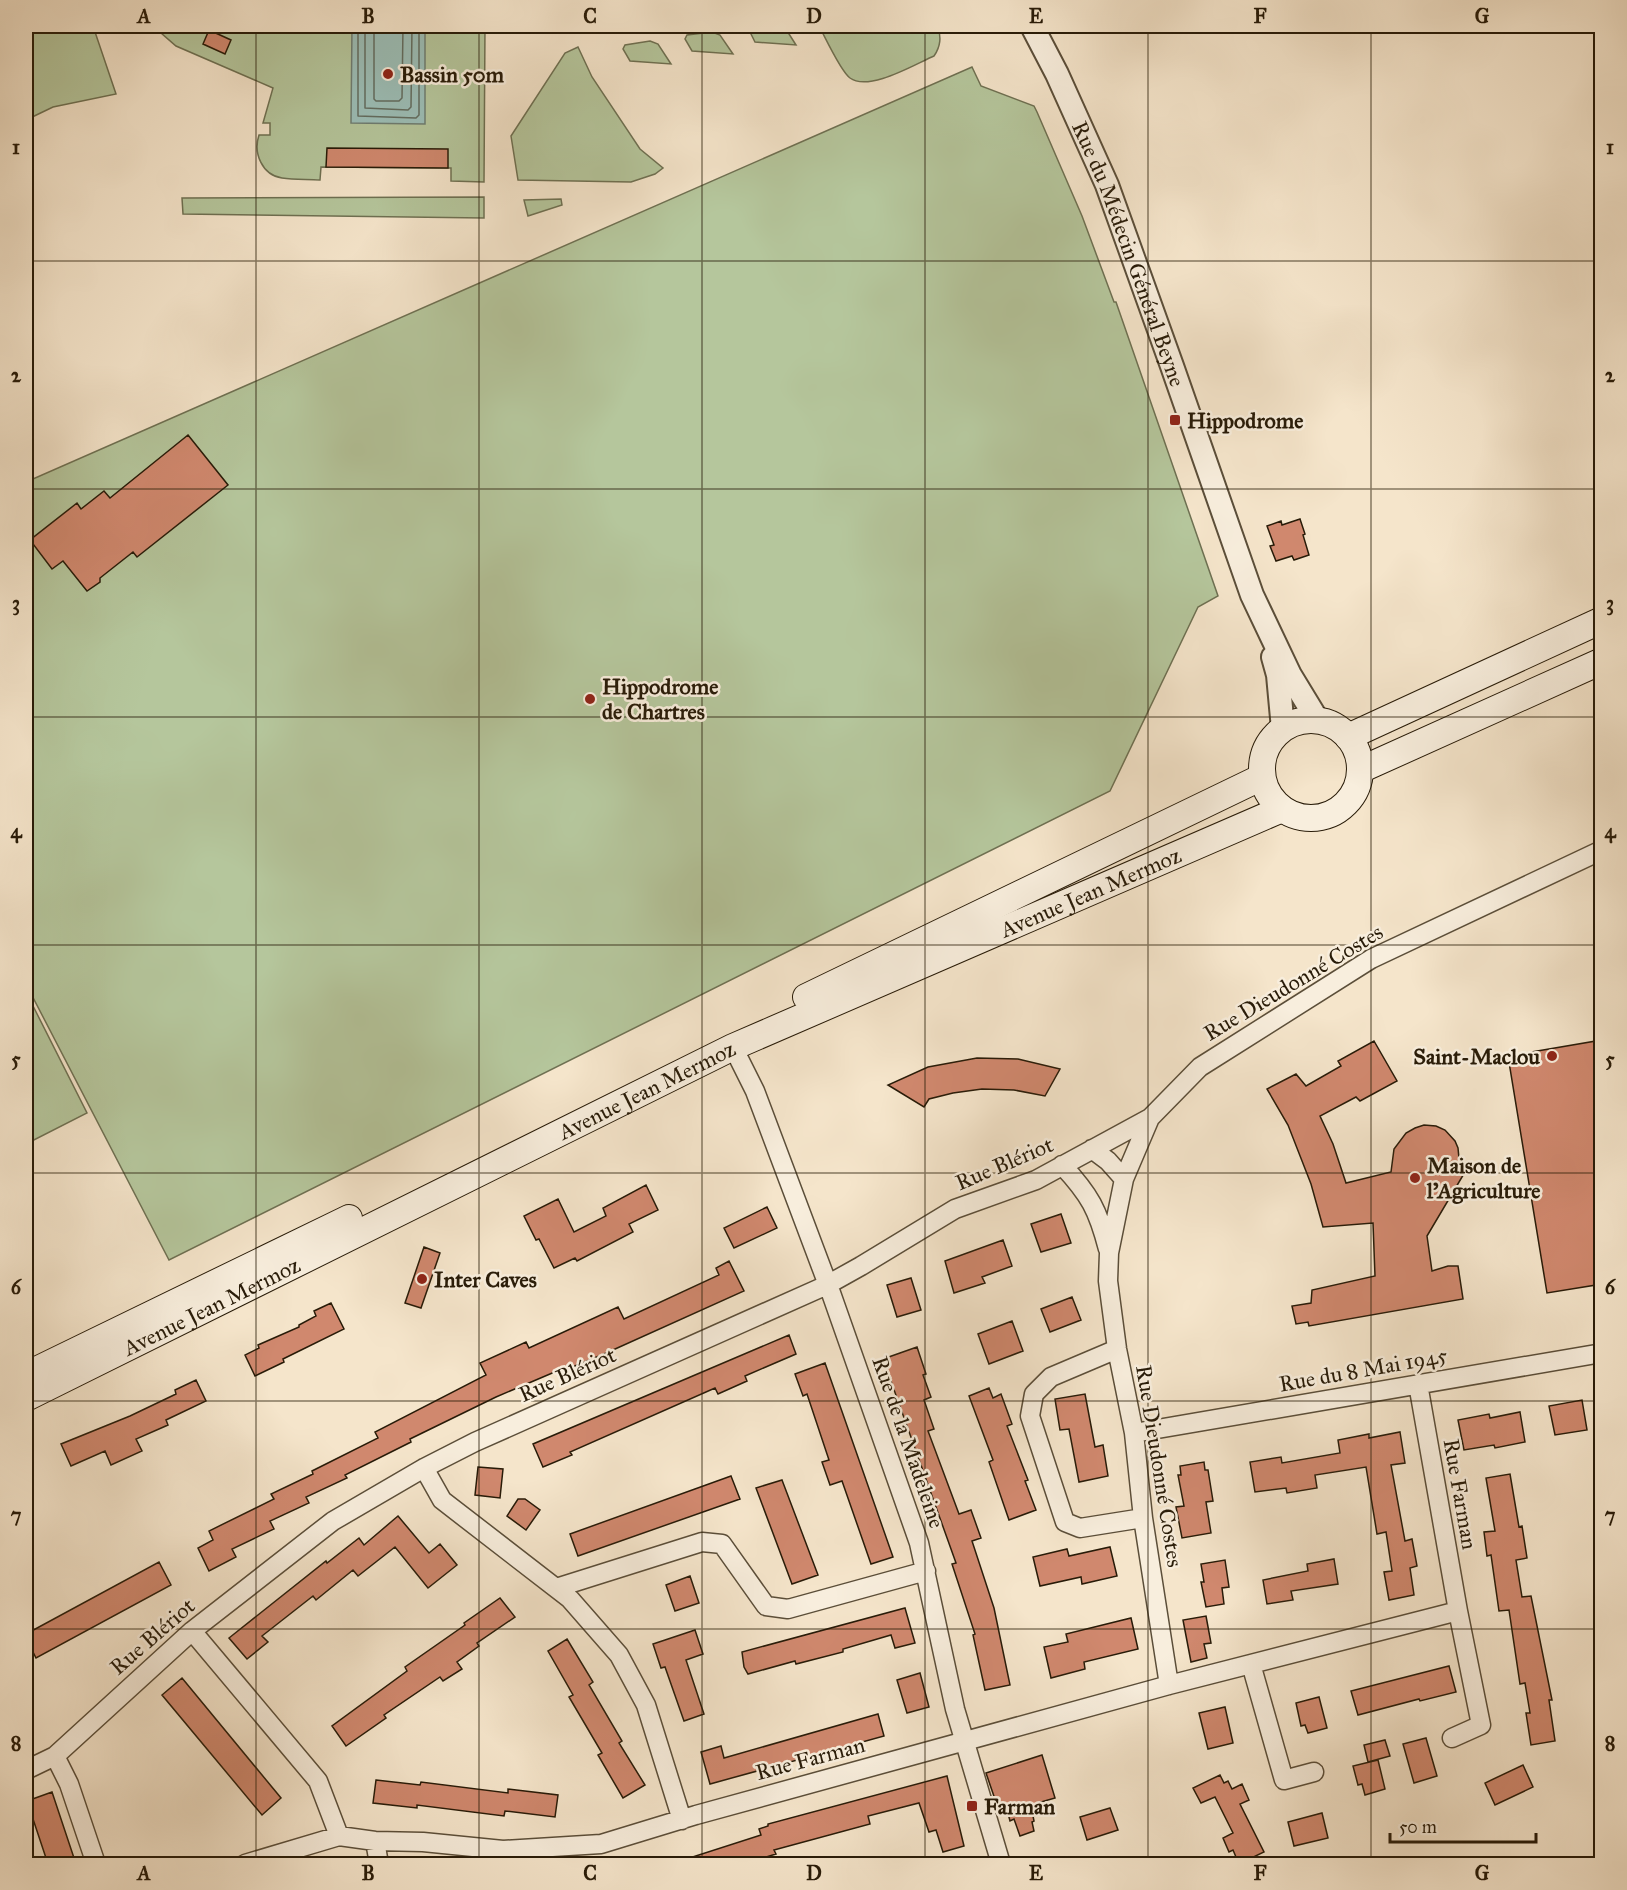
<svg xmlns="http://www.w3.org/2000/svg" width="1627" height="1890" font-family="'IM FELL Great Primer',serif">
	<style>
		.green { fill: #b5c69c; stroke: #6e7052; stroke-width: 1.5 }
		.water { fill: #9cbfb8; stroke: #6e7d72; stroke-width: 1.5 }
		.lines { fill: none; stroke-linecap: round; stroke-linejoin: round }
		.shore { stroke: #626d60; stroke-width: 1.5 }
		.building { fill: #d0886e; stroke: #281b08; stroke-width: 1.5 }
		.minor-casing { stroke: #5b4e39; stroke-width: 21 }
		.tertiary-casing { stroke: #5b4e39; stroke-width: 26 }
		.secondary-casing { stroke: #281b08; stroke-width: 28 }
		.minor { stroke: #f8eedd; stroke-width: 18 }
		.tertiary { stroke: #f8eedd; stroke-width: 22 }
		.secondary { stroke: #f8eedd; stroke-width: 26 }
		.grid { fill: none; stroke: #281b08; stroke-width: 1.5; stroke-opacity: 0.55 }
		.poi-dot { fill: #8f2418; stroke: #f8eedd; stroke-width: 2 }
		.labels { text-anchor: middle; stroke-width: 5; stroke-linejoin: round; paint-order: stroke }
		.poi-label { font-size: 22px; font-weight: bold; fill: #281b08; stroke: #f8eedd; text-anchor: start }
		.street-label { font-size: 22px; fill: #281b08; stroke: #f8eedd }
		.neatline { fill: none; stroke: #281b08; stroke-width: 2 }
		.grid-label { font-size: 20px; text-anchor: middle; font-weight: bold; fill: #281b08 }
	</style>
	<rect width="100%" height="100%" fill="#f5e5cb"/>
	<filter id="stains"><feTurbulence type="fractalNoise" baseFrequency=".00333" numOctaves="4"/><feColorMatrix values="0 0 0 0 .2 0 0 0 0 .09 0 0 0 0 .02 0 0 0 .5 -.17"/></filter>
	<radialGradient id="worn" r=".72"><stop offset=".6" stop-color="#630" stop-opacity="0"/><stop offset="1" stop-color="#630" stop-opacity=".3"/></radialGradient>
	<path class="green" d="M 26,26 L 93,26 L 116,94 L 53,107 L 26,120 Z
		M 153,26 L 485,26 L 484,182 L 451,181 L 451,168 L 448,168 L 321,167 L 320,180 C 308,179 295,180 282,178 C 262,175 253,153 259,135 L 270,135 L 270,123 L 263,123 L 273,88 L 176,46 Z
		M 750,26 L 784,26 L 796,45 L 755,42 L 749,30 Z
		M 819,26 L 938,26 C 941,37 941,46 934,56 C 915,64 869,92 850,78 C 841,72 825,37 819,26 Z
		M 712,32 L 720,35 L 733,54 L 692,51 L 685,39 L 687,35 Z
		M 650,41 L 658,44 L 671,64 L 630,61 L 623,49 L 625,45 Z
		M 578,47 L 592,77 L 640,149 L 663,168 L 655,174 L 631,182 L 518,180 L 511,136 L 565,53 Z
		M 972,67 L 981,86 L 1034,106 L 1037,112 L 1082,216 L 1114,302 L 1116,302 L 1218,596 L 1198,607 L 1110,791 L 169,1260 L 26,984 L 26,482 Z
		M 484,197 L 484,218 L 183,214 L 182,198 Z
		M 561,199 L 562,205 L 528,216 L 524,200 Z
		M 26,992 L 87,1113 L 26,1144 Z"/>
	<path class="water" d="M 352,26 L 425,26 L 425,124 L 351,123 Z"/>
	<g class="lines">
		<path class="shore" d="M 358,26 L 358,116 L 416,118 L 419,115 L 419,26
			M 365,26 L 365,108 L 408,110 L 411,107 L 412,26
			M 374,26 L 374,99 L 376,101 L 399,101 L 402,98 L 403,26"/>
	</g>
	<path class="building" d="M 209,30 L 231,40 L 225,54 L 203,44 Z
		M 327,148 L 448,149 L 448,168 L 326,167 Z
		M 188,435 L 228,485 L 137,557 L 133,552 L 100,578 L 100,582 L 87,591 L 63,561 L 52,569 L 30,540 L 77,503 L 81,509 L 104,491 L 110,498 Z
		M 1300,519 L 1305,534 L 1303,535 L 1309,555 L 1294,560 L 1292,556 L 1276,561 L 1270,546 L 1274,545 L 1267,526 L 1281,521 L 1282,525 Z
		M 1602,1040 L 1602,1284 L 1547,1293 L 1508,1056 Z
		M 1374,1041 L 1397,1081 L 1360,1101 L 1356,1097 L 1320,1116 L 1333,1144 L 1346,1183 L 1391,1172 L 1394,1149 L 1406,1133 L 1415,1128 L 1424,1125 L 1436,1126 L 1445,1130 L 1455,1141 L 1458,1148 L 1460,1169 L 1465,1172 L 1427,1236 L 1432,1271 L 1448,1266 L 1458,1266 L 1463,1299 L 1309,1326 L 1308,1322 L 1296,1324 L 1292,1306 L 1311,1303 L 1312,1290 L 1375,1276 L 1373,1223 L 1323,1227 L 1311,1184 L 1288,1125 L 1267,1089 L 1296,1074 L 1306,1086 L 1341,1066 L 1338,1061 Z
		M 977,1058 L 1018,1059 L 1060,1069 L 1045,1096 L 1014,1090 L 982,1089 L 953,1093 L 929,1099 L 924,1107 L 888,1085 L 928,1067 Z
		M 646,1185 L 658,1210 L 629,1224 L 633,1232 L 577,1261 L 575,1258 L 554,1268 L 539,1239 L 536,1240 L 524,1216 L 558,1199 L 574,1232 L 606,1216 L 603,1208 Z
		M 767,1207 L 777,1228 L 734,1248 L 724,1228 Z
		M 1061,1214 L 1071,1243 L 1041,1252 L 1031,1224 Z
		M 1003,1240 L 1012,1266 L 982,1277 L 985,1283 L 954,1293 L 945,1261 Z
		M 424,1247 L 440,1253 L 421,1308 L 405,1303 Z
		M 729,1261 L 744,1291 L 604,1354 L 565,1370 L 564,1368 L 496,1397 L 410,1439 L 411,1442 L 345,1475 L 347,1478 L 306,1497 L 309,1503 L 270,1521 L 274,1529 L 232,1549 L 236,1557 L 209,1571 L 198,1548 L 213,1540 L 209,1531 L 274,1499 L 271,1494 L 313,1474 L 312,1471 L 378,1438 L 375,1432 L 486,1375 L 480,1363 L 526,1342 L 529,1348 L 618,1307 L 624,1319 L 719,1275 L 716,1268 Z
		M 911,1278 L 921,1310 L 897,1317 L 887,1285 Z
		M 1072,1297 L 1081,1320 L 1050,1332 L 1041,1309 Z
		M 331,1303 L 344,1329 L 283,1359 L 284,1362 L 255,1376 L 245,1355 L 259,1348 L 258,1345 L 299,1327 L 299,1325 L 316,1316 L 314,1311 Z
		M 1012,1321 L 1023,1351 L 989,1364 L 978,1334 Z
		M 789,1335 L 796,1354 L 745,1376 L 747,1381 L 718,1394 L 715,1388 L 570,1452 L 572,1455 L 543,1467 L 533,1444 Z
		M 917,1347 L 926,1374 L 923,1375 L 931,1397 L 924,1400 L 934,1429 L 928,1431 L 959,1514 L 971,1510 L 981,1538 L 972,1541 L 994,1608 L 1010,1685 L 985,1690 L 973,1635 L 975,1634 L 952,1564 L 956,1563 L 883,1359 Z
		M 825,1363 L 893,1557 L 871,1564 L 842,1481 L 830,1485 L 822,1462 L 829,1460 L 807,1394 L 803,1396 L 795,1374 Z
		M 196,1380 L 206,1401 L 166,1420 L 168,1425 L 136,1439 L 142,1451 L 111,1465 L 105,1451 L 71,1466 L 61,1444 L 130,1416 L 176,1394 L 175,1390 Z
		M 989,1388 L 993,1398 L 1001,1394 L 1012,1424 L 1007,1426 L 1028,1480 L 1025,1481 L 1036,1510 L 1009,1520 L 989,1462 L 993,1460 L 969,1396 Z
		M 1085,1394 L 1095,1447 L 1103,1445 L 1108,1476 L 1079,1482 L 1069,1429 L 1060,1430 L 1055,1399 Z
		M 1582,1400 L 1587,1430 L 1555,1435 L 1549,1406 Z
		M 1520,1412 L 1525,1442 L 1495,1448 L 1494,1445 L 1464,1450 L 1458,1420 L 1489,1414 L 1490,1418 Z
		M 1400,1432 L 1405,1463 L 1391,1465 L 1405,1541 L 1412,1539 L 1417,1566 L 1410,1568 L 1414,1595 L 1389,1600 L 1384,1572 L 1392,1571 L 1386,1532 L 1377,1534 L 1366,1467 L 1315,1475 L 1317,1488 L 1287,1493 L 1286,1488 L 1255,1492 L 1250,1462 L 1281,1457 L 1282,1463 L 1340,1453 L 1338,1440 L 1369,1434 L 1369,1438 Z
		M 1204,1462 L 1205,1470 L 1208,1470 L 1213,1501 L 1206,1502 L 1211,1533 L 1182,1538 L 1176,1507 L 1184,1506 L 1178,1475 L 1181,1475 L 1180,1466 Z
		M 478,1467 L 503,1469 L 500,1498 L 475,1495 Z
		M 1510,1474 L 1519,1527 L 1522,1526 L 1527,1558 L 1516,1560 L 1522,1597 L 1531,1596 L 1552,1700 L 1549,1700 L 1555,1741 L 1531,1745 L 1526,1713 L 1530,1713 L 1525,1683 L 1520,1684 L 1509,1610 L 1499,1611 L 1491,1555 L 1487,1556 L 1484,1532 L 1495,1531 L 1486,1478 Z
		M 731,1476 L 740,1499 L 578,1556 L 570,1534 Z
		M 782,1480 L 818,1575 L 792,1584 L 756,1488 Z
		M 518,1499 L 525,1499 L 540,1510 L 526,1530 L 507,1516 Z
		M 398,1516 L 429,1553 L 440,1544 L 457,1565 L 428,1588 L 395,1547 L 358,1576 L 353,1570 L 316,1600 L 313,1596 L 262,1636 L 268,1642 L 247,1659 L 229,1638 L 326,1561 L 327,1563 L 359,1538 L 364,1545 Z
		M 1110,1547 L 1117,1576 L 1082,1584 L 1081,1577 L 1040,1586 L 1033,1557 L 1067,1549 L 1069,1556 Z
		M 1334,1559 L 1338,1584 L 1291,1591 L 1293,1600 L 1267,1604 L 1263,1580 L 1308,1571 L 1307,1564 Z
		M 1225,1560 L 1229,1587 L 1222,1588 L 1224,1604 L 1206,1607 L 1201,1582 L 1204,1582 L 1201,1564 Z
		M 159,1562 L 171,1585 L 36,1658 L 26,1638 L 26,1634 Z
		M 690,1576 L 699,1603 L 675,1611 L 666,1585 Z
		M 500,1598 L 515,1617 L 477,1643 L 479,1646 L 457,1662 L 462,1669 L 443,1681 L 440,1677 L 384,1715 L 386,1718 L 346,1746 L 332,1726 L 407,1671 L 405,1667 L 465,1625 L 464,1623 Z
		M 905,1608 L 915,1643 L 895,1648 L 891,1635 L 843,1649 L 843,1652 L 796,1664 L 795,1661 L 748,1674 L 744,1667 L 742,1652 Z
		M 1206,1616 L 1211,1643 L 1204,1644 L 1207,1658 L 1191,1662 L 1183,1620 Z
		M 1131,1618 L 1138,1649 L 1084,1662 L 1085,1669 L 1051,1678 L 1044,1647 L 1068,1642 L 1066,1634 Z
		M 695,1630 L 703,1654 L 686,1660 L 704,1714 L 684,1721 L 665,1667 L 661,1668 L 653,1644 Z
		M 567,1639 L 593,1682 L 589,1685 L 622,1741 L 619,1743 L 645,1785 L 623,1798 L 598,1755 L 602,1753 L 569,1697 L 573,1695 L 548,1651 Z
		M 1449,1666 L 1456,1692 L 1420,1701 L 1419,1699 L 1358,1715 L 1351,1691 Z
		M 920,1673 L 929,1707 L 907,1713 L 897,1680 Z
		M 182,1678 L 281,1798 L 262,1815 L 162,1695 Z
		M 1319,1697 L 1327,1728 L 1308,1733 L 1305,1725 L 1301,1726 L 1296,1703 Z
		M 1225,1707 L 1233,1743 L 1208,1749 L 1199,1713 Z
		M 878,1714 L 884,1736 L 710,1784 L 701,1752 L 721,1746 L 724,1758 Z
		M 1426,1738 L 1437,1776 L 1414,1783 L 1403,1744 Z
		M 1385,1740 L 1390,1756 L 1368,1762 L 1364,1745 Z
		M 1042,1755 L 1055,1798 L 1034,1804 L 1037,1815 L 1033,1816 L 1034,1821 L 1032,1822 L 1034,1831 L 1020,1836 L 1014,1819 L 1010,1821 L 1006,1806 L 998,1808 L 986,1773 Z
		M 1378,1760 L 1385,1789 L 1365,1795 L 1362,1784 L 1358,1785 L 1353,1766 Z
		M 1523,1765 L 1533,1787 L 1495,1805 L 1485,1783 Z
		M 1220,1775 L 1224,1783 L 1228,1781 L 1232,1789 L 1242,1784 L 1249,1800 L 1240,1804 L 1264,1852 L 1239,1864 L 1233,1850 L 1229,1852 L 1223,1838 L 1233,1833 L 1215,1797 L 1201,1803 L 1193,1788 Z
		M 947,1776 L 964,1846 L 943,1852 L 936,1830 L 929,1832 L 919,1803 L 868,1816 L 870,1824 L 774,1850 L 776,1854 L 743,1864 L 680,1864 L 680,1861 L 761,1835 L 759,1829 L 768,1826 L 768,1824 Z
		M 376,1780 L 420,1785 L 421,1782 L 508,1793 L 508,1789 L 558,1795 L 555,1817 L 505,1811 L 504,1816 L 417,1805 L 417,1808 L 373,1803 Z
		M 52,1792 L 76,1864 L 48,1864 L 27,1801 Z
		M 1110,1808 L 1118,1830 L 1087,1840 L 1080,1817 Z
		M 1322,1813 L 1328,1838 L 1294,1846 L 1288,1822 Z"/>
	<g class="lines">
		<g class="minor-casing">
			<path id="minor" d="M 733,1047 L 755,1091 L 831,1293 L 919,1543 L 955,1709 L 1001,1864
				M 1092,1149 L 1108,1161 L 1124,1179
				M 1062,1165 C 1090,1195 1098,1210 1108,1249
				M 1117,1349 L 1051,1377 L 1034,1394 L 1030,1416 L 1065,1522 L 1080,1528 L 1143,1518
				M 1134,1433 L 1602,1353
				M 424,1468 L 442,1500 L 570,1599 L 619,1655 L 646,1705 L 682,1820
				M 556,1588 L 702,1542 L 722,1544 L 766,1606 L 788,1609 L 926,1571
				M 192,1631 L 318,1781 L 339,1836
				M 1251,1664 L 1284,1780 L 1314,1772
				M 1169,1685 L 1143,1518 L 1134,1433 L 1117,1349 L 1108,1281 L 1109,1253 L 1124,1179 L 1150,1118 L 1200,1067 L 1371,959 L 1602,850
				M 1452,1738 L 1481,1725 L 1458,1611
				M 55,1756 L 69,1784 L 96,1864
				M 26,1770 L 55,1756 L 192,1631 L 333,1521 L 424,1468 L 475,1442 L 827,1285 L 861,1266 L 955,1209 L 1036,1180 L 1150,1118
				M 375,1841 L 379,1864
				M 245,1864 L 339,1836 L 375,1841 L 423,1842 L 503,1850 L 601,1844 L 696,1815 L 1169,1685 L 1458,1611 L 1418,1384"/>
		</g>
		<g class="tertiary-casing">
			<g id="tertiary">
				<path id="s1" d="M 1032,26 L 1057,74 L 1107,185 L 1172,366 L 1252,595 L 1290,675 L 1318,721"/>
				<path d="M 1273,657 L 1278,675 L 1283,729"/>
			</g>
		</g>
		<g class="secondary-casing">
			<g id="secondary">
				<circle cx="1311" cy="769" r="49"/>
				<path d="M 1348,737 L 1602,620"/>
				<path d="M 1360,770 L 1602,661"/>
				<path d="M 806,997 L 1262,777"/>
				<path d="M 26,1375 L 349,1218"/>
				<path id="s2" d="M 26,1398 L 733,1047 L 1282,809"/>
			</g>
		</g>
		<use href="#minor" class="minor"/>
		<use href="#tertiary" class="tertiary"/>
		<use href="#secondary" class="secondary"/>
	</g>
	<path class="grid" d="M 256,26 L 256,1864M 479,26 L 479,1864M 702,26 L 702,1864M 925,26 L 925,1864M 1148,26 L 1148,1864M 1371,26 L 1371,1864M 26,261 L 1602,261M 26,489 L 1602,489M 26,717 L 1602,717M 26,945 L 1602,945M 26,1173 L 1602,1173M 26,1401 L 1602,1401M 26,1629 L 1602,1629"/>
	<g class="poi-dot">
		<circle cx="388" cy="74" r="6"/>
		<rect x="1169" y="414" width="12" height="12" rx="3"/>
		<circle cx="590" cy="699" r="6"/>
		<circle cx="1552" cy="1056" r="6"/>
		<circle cx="1415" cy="1178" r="6"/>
		<circle cx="422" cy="1279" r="6"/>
		<rect x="966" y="1800" width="12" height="12" rx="3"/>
	</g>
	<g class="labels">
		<g class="poi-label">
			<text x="400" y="82">Bassin 50m</text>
			<text x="1187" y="428">Hippodrome</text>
			<text x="602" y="694">Hippodrome<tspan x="602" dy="25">de Chartres</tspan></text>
			<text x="1540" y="1064" text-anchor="end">Saint-Maclou</text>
			<text x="1427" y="1173">Maison de<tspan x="1427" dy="25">l'Agriculture</tspan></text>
			<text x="434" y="1287">Inter Caves</text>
			<text x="984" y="1814">Farman</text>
		</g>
		<g class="street-label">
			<text dy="8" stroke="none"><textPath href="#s1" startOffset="248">Rue du Médecin Général Beyne</textPath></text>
			<text dy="8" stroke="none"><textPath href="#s2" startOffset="1179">Avenue Jean Mermoz</textPath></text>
			<text transform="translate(1293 982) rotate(-31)" y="8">Rue Dieudonné Costes</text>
			<text dy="8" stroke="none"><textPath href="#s2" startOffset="693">Avenue Jean Mermoz</textPath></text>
			<text transform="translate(1004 1163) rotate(-23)" y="8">Rue Blériot</text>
			<text dy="8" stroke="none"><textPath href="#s2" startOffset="207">Avenue Jean Mermoz</textPath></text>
			<text transform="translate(1363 1369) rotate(-10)" y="8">Rue du 8 Mai 1945</text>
			<text transform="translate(567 1374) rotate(-24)" y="8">Rue Blériot</text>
			<text transform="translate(909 1442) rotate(71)" y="8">Rue de la Madeleine</text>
			<text transform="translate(1160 1466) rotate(81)" y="8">Rue Dieudonné Costes</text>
			<text transform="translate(1461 1494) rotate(80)" y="8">Rue Farman</text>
			<text transform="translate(152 1636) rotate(-41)" y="8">Rue Blériot</text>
			<text transform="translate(810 1758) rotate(-15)" y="8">Rue Farman</text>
		</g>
	</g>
	<rect width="1627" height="1890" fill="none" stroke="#f5e5cb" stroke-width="66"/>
	<path d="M1390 1833v9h146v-9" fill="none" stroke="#281b08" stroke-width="3"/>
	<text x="1399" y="1833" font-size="18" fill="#281b08" stroke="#f8eedd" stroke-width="4.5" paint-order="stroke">50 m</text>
	<rect x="33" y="33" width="1561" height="1824" class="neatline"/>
	<g class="grid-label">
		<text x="144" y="23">A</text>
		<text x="368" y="23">B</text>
		<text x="590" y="23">C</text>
		<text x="814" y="23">D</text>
		<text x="1036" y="23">E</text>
		<text x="1260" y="23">F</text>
		<text x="1482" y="23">G</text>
		<text x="16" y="154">1</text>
		<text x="1610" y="154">1</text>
		<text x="16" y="382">2</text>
		<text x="1610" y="382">2</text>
		<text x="16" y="610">3</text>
		<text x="1610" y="610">3</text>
		<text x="16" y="838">4</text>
		<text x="1610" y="838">4</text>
		<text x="16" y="1066">5</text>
		<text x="1610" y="1066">5</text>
		<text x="16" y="1294">6</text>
		<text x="1610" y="1294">6</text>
		<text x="16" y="1522">7</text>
		<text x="1610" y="1522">7</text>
		<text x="16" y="1750">8</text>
		<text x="1610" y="1750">8</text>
		<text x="144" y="1880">A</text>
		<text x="368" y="1880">B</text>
		<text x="590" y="1880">C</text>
		<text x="814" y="1880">D</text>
		<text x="1036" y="1880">E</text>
		<text x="1260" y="1880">F</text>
		<text x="1482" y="1880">G</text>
	</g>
	<rect width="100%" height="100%" filter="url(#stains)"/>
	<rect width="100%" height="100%" fill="url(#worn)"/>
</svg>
